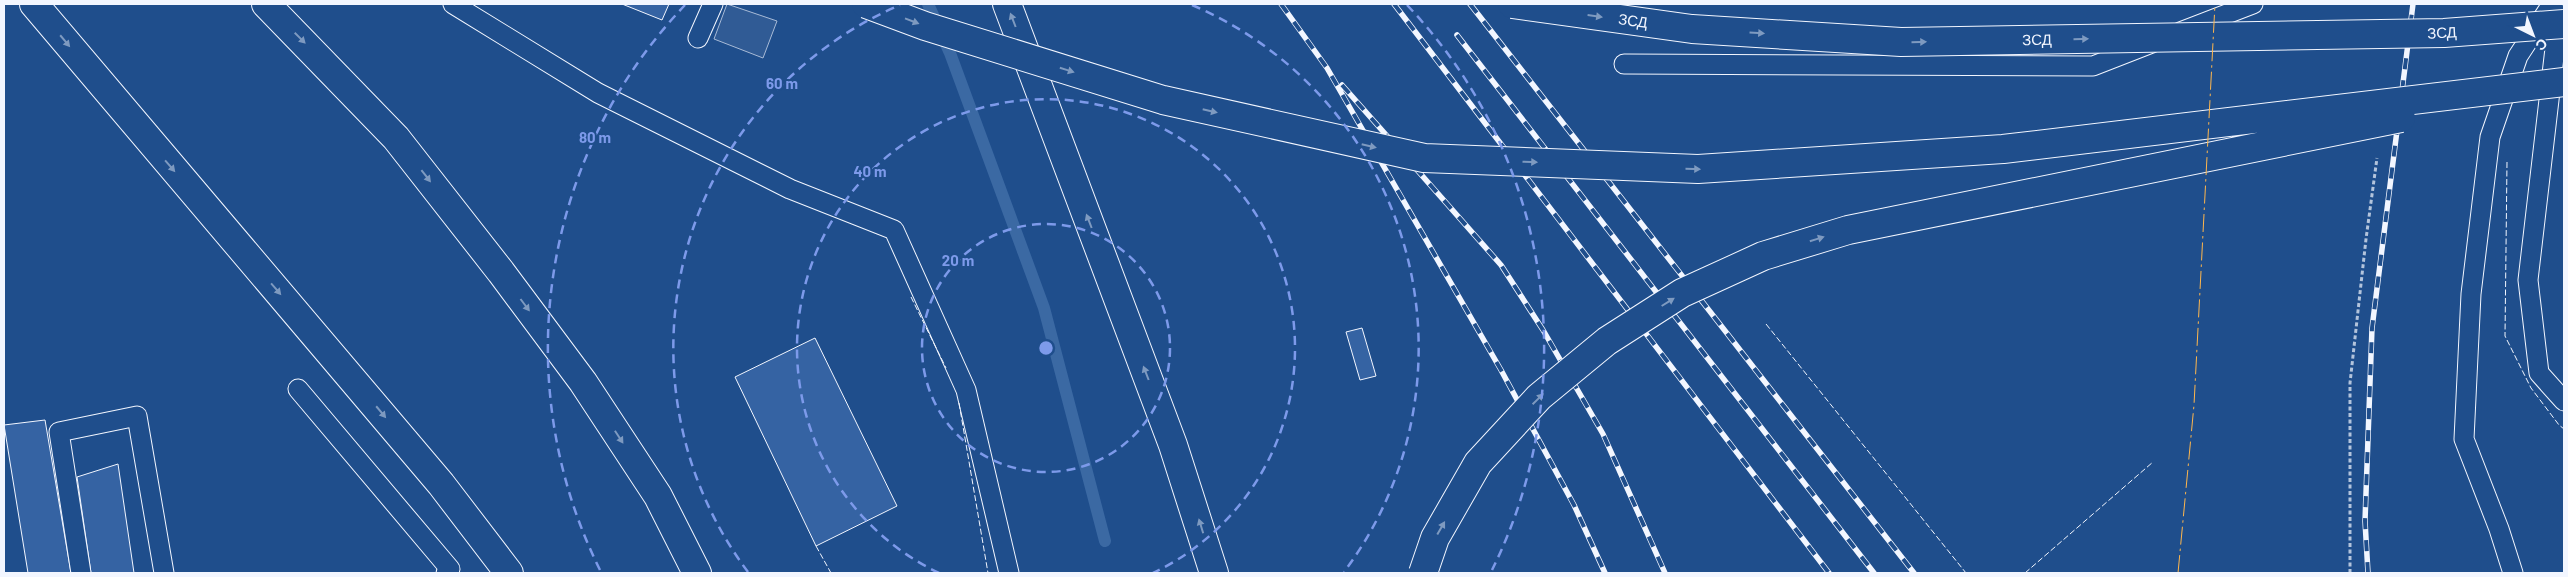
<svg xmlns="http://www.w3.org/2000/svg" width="2568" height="577" font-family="Barlow,sans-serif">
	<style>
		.parking { fill: #305b95; stroke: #a8bbd7 }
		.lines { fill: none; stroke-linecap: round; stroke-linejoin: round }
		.stream { stroke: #3b69a3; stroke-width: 12 }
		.building { fill: #3563a3; stroke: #f2f6ff }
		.service-casing { stroke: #f2f6ff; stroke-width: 21 }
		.primary-casing { stroke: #f2f6ff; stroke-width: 30 }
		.path { stroke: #b3c4dc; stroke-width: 3; stroke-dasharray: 4 2.5; stroke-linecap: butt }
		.service { stroke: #1f4e8c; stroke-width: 19 }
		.primary { stroke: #1f4e8c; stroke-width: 28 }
		.rail-casing { stroke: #f2f6ff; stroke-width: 5.5 }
		.rail { stroke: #1f4e8c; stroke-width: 4; stroke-dasharray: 11; stroke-linecap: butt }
		.primary-bridge-casing { stroke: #f2f6ff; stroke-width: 30; stroke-linecap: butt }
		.motorway-bridge-casing { stroke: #f2f6ff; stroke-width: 30; stroke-linecap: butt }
		.primary-bridge { stroke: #1f4e8c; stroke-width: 28 }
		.motorway-bridge { stroke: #1f4e8c; stroke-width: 28 }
		.fence { stroke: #f2f6ff; stroke-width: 1; stroke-dasharray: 6 2.5; stroke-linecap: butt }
		.power { stroke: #ffb74d; stroke-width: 1; stroke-dasharray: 18 4 2.5 4; stroke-linecap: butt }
		.oneway { fill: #7e9ac0 }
		.ring { fill: none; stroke: #7d9aea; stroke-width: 2.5; stroke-dasharray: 9 6 }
		.labels { text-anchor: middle; stroke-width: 4; stroke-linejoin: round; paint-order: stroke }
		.street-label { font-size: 15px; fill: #f2f6ff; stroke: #1f4e8c }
		.centre { fill: #7d9aea; stroke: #1f4e8c; stroke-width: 2.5 }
		.ring-label { font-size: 15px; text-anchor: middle; font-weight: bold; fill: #7d9aea; stroke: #1f4e8c; stroke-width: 4; stroke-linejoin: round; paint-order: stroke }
	</style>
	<rect width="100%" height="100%" fill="#1f4e8c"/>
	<path class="parking" d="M 727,4 L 777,21 L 763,58 L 714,39 Z"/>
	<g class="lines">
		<path class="stream" d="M 928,4 L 950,53 L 1044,308 L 1105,541"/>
	</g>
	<path class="building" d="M 622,4 L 669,4 L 662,20 Z
		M 1362,328 L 1376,376 L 1360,380 L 1346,332 Z
		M 815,338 L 897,506 L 816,546 L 735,377 Z
		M 45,420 L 71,573 L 28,573 L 4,425 Z
		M 118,464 L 134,573 L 91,573 L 77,477 Z"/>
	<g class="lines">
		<g class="service-casing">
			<path id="service" d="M 453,4 L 598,93 L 790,189 L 894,230 L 966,390 L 1009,573
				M 2559,14 L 2528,280 L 2539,373 L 2564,401
				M 2180,32 L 2253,4
				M 698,38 L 713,4
				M 1624,64 L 2093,66 L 2152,43
				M 298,389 L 450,569 L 446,573
				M 81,573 L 59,432 L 137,416 L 164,573
				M 2513,573 L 2499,529 L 2464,439 L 2471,294 L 2490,137 L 2518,56 L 2552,4"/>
		</g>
		<g class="primary-casing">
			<path id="primary" d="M 34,4 L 441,484 L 509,573
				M 266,4 L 396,138 L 501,272 L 583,382 L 658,496 L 697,573
				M 1007,4 L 1173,445 L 1214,573"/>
		</g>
		<path class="path" d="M 2350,573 L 2350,383 L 2366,239 L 2377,158"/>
		<use href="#service" class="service"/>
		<use href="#primary" class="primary"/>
		<g class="rail-casing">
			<path id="rail" d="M 1281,4 L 1327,68 L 1501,370 L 1574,505 L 1605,573
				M 1394,4 L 1829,573
				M 1470,4 L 1914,573
				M 1457,35 L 1874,573
				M 1342,85 L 1501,265 L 1543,330 L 1603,434 L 1665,573
				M 2368,573 L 2365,521 L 2372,328 L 2413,4"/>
		</g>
		<use href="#rail" class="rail"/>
		<g class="primary-bridge-casing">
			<path id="primary-bridge" d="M 866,4 L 925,26 L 1163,100 L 1424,158 L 1698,169 L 2003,149 L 2564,82
				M 1423,573 L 1435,538 L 1478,463 L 1539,397 L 1607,341 L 1682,293 L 1763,256 L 1848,230 L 2401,118"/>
		</g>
		<g class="motorway-bridge-casing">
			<path id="motorway-bridge" d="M 1512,4 L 1692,29 L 1901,42 L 2444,33 L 2564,24"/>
		</g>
		<use href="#primary-bridge" class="primary-bridge"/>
		<use href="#motorway-bridge" class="motorway-bridge"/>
		<path class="fence" d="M 2507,162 L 2505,336 L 2531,388 L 2559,425 L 2564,429
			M 911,297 L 946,368
			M 1766,324 L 1966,573
			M 959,403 L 988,573
			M 816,546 L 831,573
			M 2025,573 L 2153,462"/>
		<path class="power" d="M 2178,573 L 2194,405 L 2215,4"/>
	</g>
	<defs><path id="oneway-solid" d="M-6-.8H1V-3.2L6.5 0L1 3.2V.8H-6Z" transform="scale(1.25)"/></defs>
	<g class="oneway">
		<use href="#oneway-solid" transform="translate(1595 16) rotate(8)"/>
		<use href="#oneway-solid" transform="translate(1013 20) rotate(-111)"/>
		<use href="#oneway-solid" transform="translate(912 21) rotate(21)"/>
		<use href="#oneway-solid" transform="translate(1757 33) rotate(4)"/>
		<use href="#oneway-solid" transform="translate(300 38) rotate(45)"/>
		<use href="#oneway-solid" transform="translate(2081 39) rotate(-1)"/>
		<use href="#oneway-solid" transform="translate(65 41) rotate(50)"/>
		<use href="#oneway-solid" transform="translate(1919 42) rotate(-1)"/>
		<use href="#oneway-solid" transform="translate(1067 70) rotate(17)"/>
		<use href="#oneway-solid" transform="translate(1210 111) rotate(13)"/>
		<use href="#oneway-solid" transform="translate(1369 146) rotate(13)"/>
		<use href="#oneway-solid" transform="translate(1530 162) rotate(2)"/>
		<use href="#oneway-solid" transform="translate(170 166) rotate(49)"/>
		<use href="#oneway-solid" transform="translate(1693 169) rotate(1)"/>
		<use href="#oneway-solid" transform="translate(426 176) rotate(52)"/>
		<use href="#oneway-solid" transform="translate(1089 221) rotate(-111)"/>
		<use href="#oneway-solid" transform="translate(1817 239) rotate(-17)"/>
		<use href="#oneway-solid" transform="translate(276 289) rotate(49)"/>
		<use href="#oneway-solid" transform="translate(1668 302) rotate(-32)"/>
		<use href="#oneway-solid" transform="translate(525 305) rotate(53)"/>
		<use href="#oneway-solid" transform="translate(1146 373) rotate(-111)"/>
		<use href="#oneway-solid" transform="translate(1538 399) rotate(-44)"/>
		<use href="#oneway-solid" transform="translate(381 412) rotate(50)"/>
		<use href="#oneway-solid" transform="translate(619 437) rotate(57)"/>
		<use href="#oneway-solid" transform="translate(1201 526) rotate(-107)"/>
		<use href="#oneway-solid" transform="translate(1441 528) rotate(-60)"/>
	</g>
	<g class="ring">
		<circle cx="1046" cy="348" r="124"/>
		<path d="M939 573A249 249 0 1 1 1153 573"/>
		<path d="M748 572A373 373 0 0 1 900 5M1192 5A373 373 0 0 1 1344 572"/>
		<path d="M600 570A498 498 0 0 1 685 5M1407 5A498 498 0 0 1 1492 570"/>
	</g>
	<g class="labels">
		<g class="street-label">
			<text transform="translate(1633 21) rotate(8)" y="5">ЗСД</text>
			<text transform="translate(2442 33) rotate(-3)" y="5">ЗСД</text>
			<text transform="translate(2037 40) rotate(-1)" y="5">ЗСД</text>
		</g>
	</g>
	<circle cx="1046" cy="348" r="8" class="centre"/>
	<g class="ring-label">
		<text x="782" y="89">60 m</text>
		<text x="595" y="143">80 m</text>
		<text x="870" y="177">40 m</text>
		<text x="958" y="266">20 m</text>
	</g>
	<rect width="2568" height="577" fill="none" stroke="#f2f6ff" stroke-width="10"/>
	<g transform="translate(2533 35) rotate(138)" stroke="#1f4e8c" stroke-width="4" paint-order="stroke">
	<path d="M0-4L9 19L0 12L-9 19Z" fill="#f2f6ff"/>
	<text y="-8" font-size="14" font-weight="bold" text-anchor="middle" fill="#f2f6ff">С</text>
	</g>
</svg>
